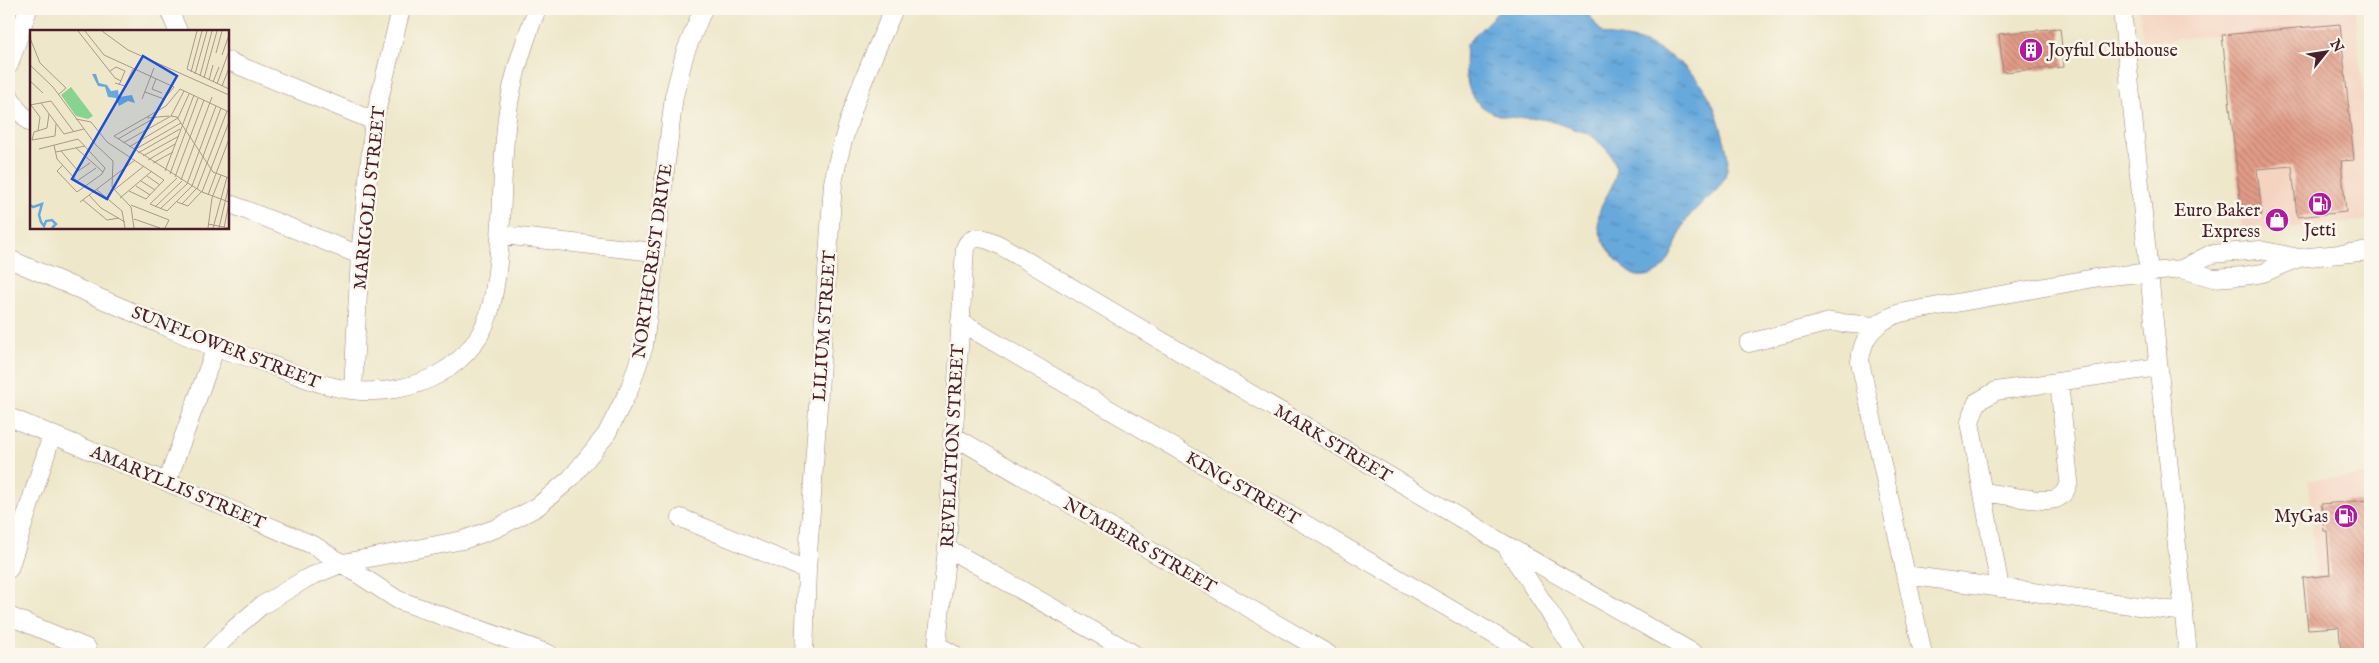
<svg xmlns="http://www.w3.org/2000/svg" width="2379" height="663" font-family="'IM FELL English',serif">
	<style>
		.built { fill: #f4d3c0 }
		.water { fill: url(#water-ripples); stroke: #596484 }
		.building { fill: url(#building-back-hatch) }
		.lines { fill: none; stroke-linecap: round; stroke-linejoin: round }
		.street-casing { stroke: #9c837a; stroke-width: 19 }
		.street { stroke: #fff; stroke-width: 18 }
		.labels { text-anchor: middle; stroke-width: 5; stroke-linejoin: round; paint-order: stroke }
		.poi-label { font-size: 18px; fill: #4a1f2b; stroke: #fbf7ec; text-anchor: end }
		.street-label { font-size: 18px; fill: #4a1f2b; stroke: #fbf7ec }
		.inset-river { fill: none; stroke: #68a9dc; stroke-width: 2.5 }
		.inset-road { fill: none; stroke: #ac978a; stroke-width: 1 }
		.view { fill: #1d4ed8; fill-opacity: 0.15; stroke: #1d4ed8; stroke-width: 2.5 }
		.inset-edge { fill: none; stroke: #4a1f2b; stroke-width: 2.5 }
	</style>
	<defs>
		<pattern id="water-ripples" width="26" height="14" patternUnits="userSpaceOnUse" patternTransform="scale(1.25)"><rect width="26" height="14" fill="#68a9dc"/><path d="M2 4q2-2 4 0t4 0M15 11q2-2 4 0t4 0" fill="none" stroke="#5889b3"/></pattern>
		<pattern id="building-back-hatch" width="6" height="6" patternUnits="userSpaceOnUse" patternTransform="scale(1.25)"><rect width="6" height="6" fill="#e29c87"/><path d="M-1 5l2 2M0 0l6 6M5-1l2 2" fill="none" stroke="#b97f6f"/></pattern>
	</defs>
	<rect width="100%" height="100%" fill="#fbf7ec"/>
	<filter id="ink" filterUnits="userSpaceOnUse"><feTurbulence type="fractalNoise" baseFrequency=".02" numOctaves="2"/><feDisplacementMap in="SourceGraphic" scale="10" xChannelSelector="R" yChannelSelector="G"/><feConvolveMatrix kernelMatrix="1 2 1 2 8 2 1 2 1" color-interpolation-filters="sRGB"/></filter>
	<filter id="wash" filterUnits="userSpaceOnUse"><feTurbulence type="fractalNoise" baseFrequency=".0096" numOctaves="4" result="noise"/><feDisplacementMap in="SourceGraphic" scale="20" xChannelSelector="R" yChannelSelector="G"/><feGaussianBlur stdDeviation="1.12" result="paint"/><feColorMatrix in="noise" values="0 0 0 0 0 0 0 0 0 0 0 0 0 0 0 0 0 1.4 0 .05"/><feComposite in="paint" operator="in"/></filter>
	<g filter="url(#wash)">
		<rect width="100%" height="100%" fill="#eee7ca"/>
		<path class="built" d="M 2139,9 L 2355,9 L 2370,166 L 2370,220 L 2242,232 L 2222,35 L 2143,42 Z
			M 2370,475 L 2370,570 L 2316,574 L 2308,480 Z"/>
		<path class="water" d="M 1501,9 L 1587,9 L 1588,14 L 1603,34 C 1614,37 1634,38 1643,42 C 1687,61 1711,86 1722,132 C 1726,148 1731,160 1725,176 C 1719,195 1696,204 1686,221 C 1673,242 1672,279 1638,276 C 1629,275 1620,264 1615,258 C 1608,249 1601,239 1599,228 C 1592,195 1638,179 1602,145 C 1596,140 1592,134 1584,132 C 1570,128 1555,121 1541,119 C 1527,117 1512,119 1499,115 C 1464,104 1464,75 1466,44 Z"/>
		<g id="blocks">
			<path class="building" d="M 2340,24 L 2354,160 L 2341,161 L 2346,212 L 2297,217 L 2292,166 L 2257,169 L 2262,215 L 2242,216 L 2222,35 Z
				M 2060,28 L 2064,67 L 2003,72 L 1999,34 Z
				M 2370,500 L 2370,654 L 2341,654 L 2339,627 L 2308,629 L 2303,578 L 2330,575 L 2327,531 L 2324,531 L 2321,504 Z"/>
		</g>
	</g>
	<g filter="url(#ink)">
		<use href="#blocks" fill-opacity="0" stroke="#9c837a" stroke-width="1"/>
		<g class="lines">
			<g class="street-casing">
				<path id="street" d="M 172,9 L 172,17 L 178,31
					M 2122,9 L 2188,654
					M 228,61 L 374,121
					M 9,65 L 28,9
					M 9,95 L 17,109 L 31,123
					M 228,203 L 360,255
					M 502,235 L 654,252
					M 9,259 C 55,279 100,298 146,318 C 170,328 193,339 217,348 C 231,352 244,356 258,360 C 289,371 318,386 351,390 C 413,398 479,367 492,302 C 504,245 500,186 506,128 C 509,87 522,47 537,9
					M 2182,269 L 2213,278 L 2243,276 L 2263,273 L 2299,258 L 2370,251
					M 960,322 L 1527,654
					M 1749,343 L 1830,322 L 1875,326
					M 353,390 L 360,255 L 374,121 L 401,9
					M 9,417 L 167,482 L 315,546 L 398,600 L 549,654
					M 952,435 L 1328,654
					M 167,482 L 216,347
					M 1983,492 C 1999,494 2041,503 2055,499 C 2064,496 2067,489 2069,481 L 2059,382
					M 681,518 L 807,570
					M 947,548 L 1134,654
					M 1507,548 L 1577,654
					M 9,569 L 52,435
					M 1905,575 L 2184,612
					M 2000,588 L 1970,422 L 1977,402 L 1996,391 L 2158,367
					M 9,616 L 87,648
					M 937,645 L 953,654
					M 210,654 L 235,628 L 261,606 L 307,578 L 343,563 L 463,540 L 497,528 L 537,507 L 571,478 L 606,435 L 629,390 L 644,346 L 674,96 L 685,53 L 703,9
					M 804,654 L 807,570 L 833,183 C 845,120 868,67 894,9
					M 936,654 L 947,548 L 965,248 C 973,228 998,244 1010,251 L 1504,544 L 1695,654
					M 1923,654 L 1860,362 C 1862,336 1875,322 1900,313 L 2100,277 L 2182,269 L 2211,254 L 2260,250 L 2299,258"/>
			</g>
			<use href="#street" class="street"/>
		</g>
	</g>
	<defs>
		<g id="building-disc" transform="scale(1.25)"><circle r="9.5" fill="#b5179e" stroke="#fbf7ec"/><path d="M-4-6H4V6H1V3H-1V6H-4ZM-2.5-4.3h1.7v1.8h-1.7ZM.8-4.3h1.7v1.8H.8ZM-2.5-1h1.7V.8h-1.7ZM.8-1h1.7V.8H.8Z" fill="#fff"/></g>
		<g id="fuel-disc" transform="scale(1.25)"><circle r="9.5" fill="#b5179e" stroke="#fbf7ec"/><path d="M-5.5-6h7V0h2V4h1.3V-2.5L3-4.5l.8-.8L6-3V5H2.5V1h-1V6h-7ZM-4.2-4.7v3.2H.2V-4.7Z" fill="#fff"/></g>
		<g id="shop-disc" transform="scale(1.25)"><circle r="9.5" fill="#b5179e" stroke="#fbf7ec"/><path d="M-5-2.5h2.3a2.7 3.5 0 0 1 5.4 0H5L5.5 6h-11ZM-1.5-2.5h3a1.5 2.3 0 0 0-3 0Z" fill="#fff"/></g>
	</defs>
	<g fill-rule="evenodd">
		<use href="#building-disc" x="2031" y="50"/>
		<use href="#fuel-disc" x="2320" y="204"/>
		<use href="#shop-disc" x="2277" y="220"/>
		<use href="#fuel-disc" x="2346" y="516"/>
	</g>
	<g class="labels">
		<g class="poi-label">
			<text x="2048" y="56" text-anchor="start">Joyful Clubhouse</text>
			<text x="2260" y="216">Euro Baker<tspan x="2260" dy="21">Express</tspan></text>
			<text x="2320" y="236" text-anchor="middle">Jetti</text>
			<text x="2328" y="522">MyGas</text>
		</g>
		<g class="street-label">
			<text transform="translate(369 198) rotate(-84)" y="6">MARIGOLD STREET</text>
			<text transform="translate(652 261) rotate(-82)" y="6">NORTHCREST DRIVE</text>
			<text transform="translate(824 326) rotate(-86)" y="6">LILIUM STREET</text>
			<text transform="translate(226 347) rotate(21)" y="6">SUNFLOWER STREET</text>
			<text transform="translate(1333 443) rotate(31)" y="6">MARK STREET</text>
			<text transform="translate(952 446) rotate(-87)" y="6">REVELATION STREET</text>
			<text transform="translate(178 487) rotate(23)" y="6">AMARYLLIS STREET</text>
			<text transform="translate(1243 488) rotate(30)" y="6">KING STREET</text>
			<text transform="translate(1140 545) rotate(30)" y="6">NUMBERS STREET</text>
		</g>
	</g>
	<g transform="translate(30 30)">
		<rect width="199" height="199" fill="#eee7ca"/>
		<path d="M 41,57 L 63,86 L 58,89 L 46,86 L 31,65 Z" fill="#88d390"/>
		<path d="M 62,44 L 66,44 L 69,53 L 77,55 L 81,61 L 88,60 L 89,67 L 102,65 L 105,73 L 98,71 L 89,76 L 86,68 L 78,67 L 75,57 L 68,56 Z" fill="#68a9dc"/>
		<path class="inset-river" d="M 0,175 L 3,177 L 12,174 L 9,185 L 11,192 L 14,196 L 16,191 L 22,190 L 26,194 L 22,198"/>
		<path class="inset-road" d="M 48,1 L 85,48 L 91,51M 55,1 L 74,25 L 144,57 L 134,69 L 115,62M 72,1 L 98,20 L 199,65M 167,1 L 157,39 L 199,59M 0,8 L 10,33 L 36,58 L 28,65M 186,23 L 192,1M 192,25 L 199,5M 0,35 L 23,57 L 66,115 L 83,131 L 82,157 L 101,177 L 104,198M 80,41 L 86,37 L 95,41 L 89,55M 161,42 L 172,1M 165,44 L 177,1M 170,46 L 182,1M 174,48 L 187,1M 126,49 L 122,59 L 132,63M 179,50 L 183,35M 0,51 L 13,63M 183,52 L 189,37M 85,53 L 95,56 L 103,39M 187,54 L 199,21M 192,56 L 199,38M 112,69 L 124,38M 11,73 L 34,104M 0,75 L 21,71 L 44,102M 1,75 L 10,87 L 8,101M 199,82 L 150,59 L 136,76 L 84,106 L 172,162 L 199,172M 19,84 L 17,98 L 4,102 L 2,110 L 25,106 L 26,94M 141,86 L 147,87 L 183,142 L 199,148M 117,88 L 139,86M 46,89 L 61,92 L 77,112 L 134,150 L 116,169 L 99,161M 34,104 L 54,99M 88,109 L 126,87M 93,113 L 141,86 L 154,61M 24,115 L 27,129 L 47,151 L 66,138M 99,117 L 148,88 L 159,64M 46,118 L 73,142M 9,119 L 48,109 L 75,138 L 72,144 L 47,162 L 27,141 L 33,135M 104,120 L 151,93M 31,121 L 48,141 L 60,133M 26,122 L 55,116M 108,123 L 150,99M 113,126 L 149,106M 118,130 L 145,114M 123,133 L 143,122M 135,141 L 164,65M 140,144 L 168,68M 117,146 L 130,155M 145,147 L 174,70M 147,148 L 120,174 L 137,181 L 162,156 L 191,78M 151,150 L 182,67M 111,151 L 125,160M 106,156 L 120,165M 66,159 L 92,181 L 95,198M 167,159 L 197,81M 84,160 L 114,136M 172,162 L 199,92M 59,165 L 71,178 L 95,192M 178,165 L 199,109M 90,168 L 122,141M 53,170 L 77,190 L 89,188M 50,172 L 105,130M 147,172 L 158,176 L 171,162M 152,174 L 166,159M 101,175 L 139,190 L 135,198M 125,177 L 152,151M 130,179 L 157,154 L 186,76M 104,189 L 130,198M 178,194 L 199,198M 178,198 L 182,168 L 191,145M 183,198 L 197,147M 189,198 L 199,155M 194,198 L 199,173"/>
		<path class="view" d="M 113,26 L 147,46 L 77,169 L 42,149 Z"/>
		<rect width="199" height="199" class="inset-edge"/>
	</g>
	<rect width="2379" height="663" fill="none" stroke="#fbf7ec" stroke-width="30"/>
	<g transform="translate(2326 52) rotate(60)" stroke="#fbf7ec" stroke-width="4" paint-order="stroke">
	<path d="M0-4L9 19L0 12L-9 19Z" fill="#4a1f2b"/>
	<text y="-8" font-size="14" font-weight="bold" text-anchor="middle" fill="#4a1f2b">N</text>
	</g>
</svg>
